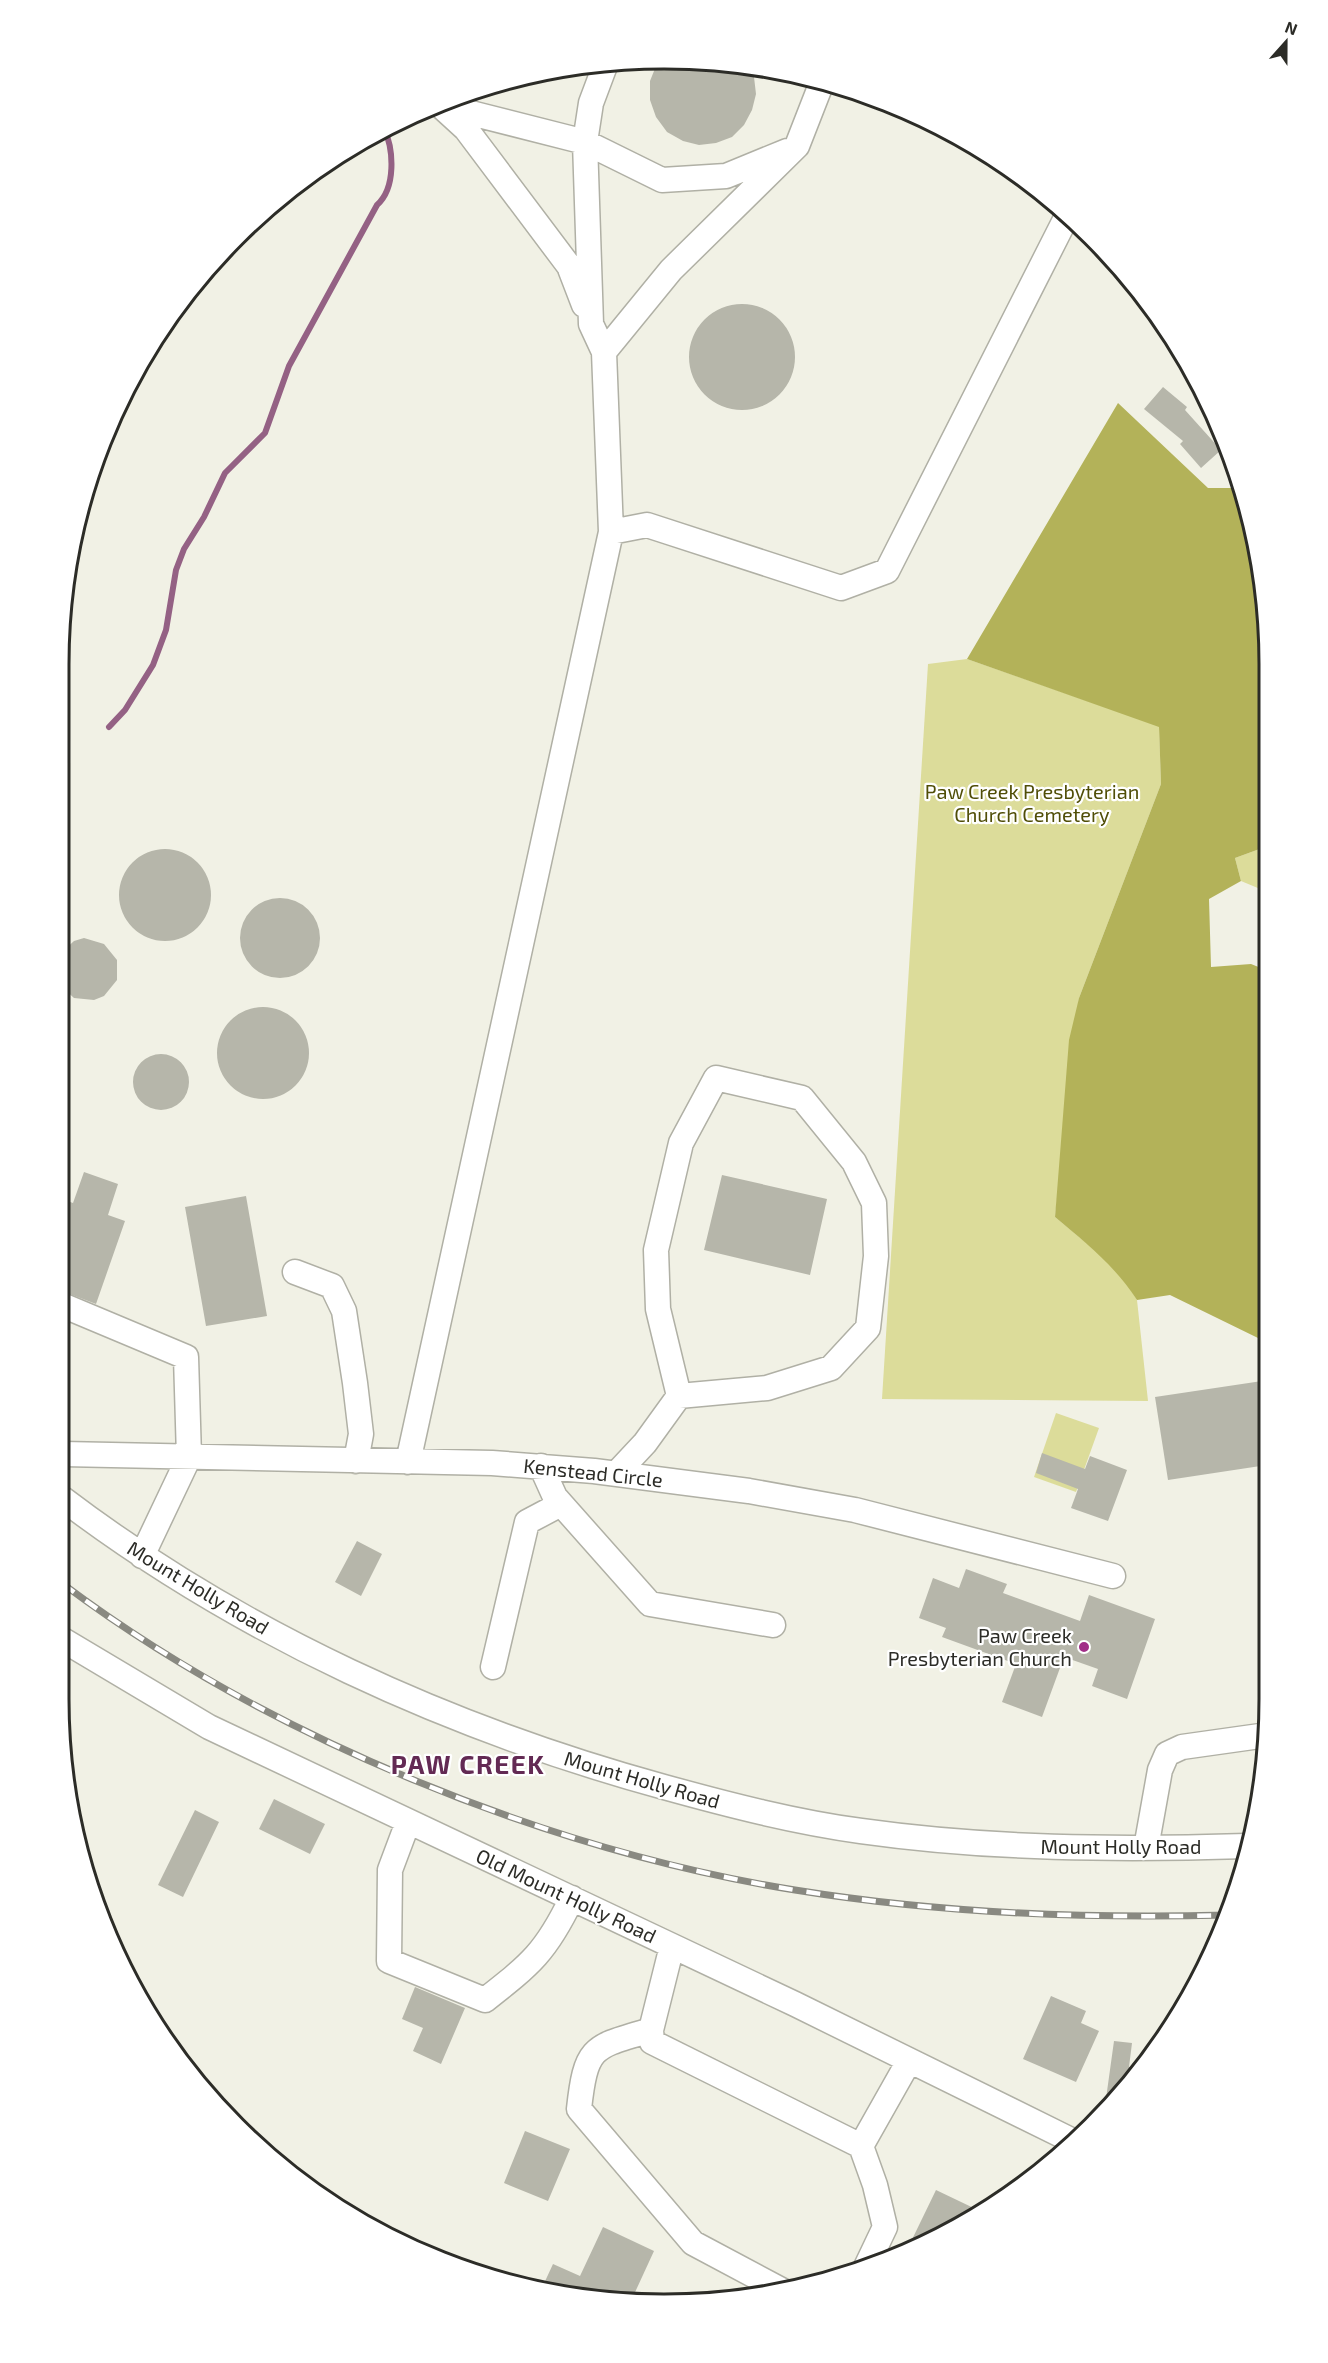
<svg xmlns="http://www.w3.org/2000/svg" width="1328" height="2363" font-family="'Exo 2',sans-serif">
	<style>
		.green { fill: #dcdc9a }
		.forest { fill: #b3b259 }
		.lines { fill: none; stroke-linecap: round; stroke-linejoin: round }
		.stream { stroke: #946184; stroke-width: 6 }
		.building { fill: #b6b6aa }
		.minor-casing { stroke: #b0b0a5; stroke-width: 27 }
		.minor { stroke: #fff; stroke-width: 24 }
		.rail-casing { stroke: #898981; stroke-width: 7 }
		.rail { stroke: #fff; stroke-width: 4.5; stroke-dasharray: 14; stroke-linecap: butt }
		.poi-dot { fill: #a12d87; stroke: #fff; stroke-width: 2 }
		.labels { text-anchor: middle; stroke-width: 4.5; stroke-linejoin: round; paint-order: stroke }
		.park-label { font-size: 20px; fill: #504e07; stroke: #fff }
		.street-label { font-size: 20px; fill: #2c2c27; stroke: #fff }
		.poi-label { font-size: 20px; fill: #2c2c27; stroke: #fff; text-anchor: end }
		.district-label { font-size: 26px; font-weight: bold; letter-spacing: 1.5px; fill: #632a54; stroke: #fff }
		.rim { fill: none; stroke: #2c2c27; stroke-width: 3 }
	</style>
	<rect width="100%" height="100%" fill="#f1f1e5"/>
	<path class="green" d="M 967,659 L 1159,726 L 1161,784 L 1079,998 L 1055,1217 L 1096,1251 L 1124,1279 L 1137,1300 L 1148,1401 L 882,1399 L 928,664 Z
		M 1265,847 L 1265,891 L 1241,881 L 1235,858 Z
		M 1056,1413 L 1099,1428 L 1076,1492 L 1034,1477 Z"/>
	<path class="forest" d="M 1118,403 L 1208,488 L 1242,488 L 1264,585 L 1265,847 L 1235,858 L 1241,881 L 1209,899 L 1211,967 L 1251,964 L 1266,970 L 1267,1346 L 1258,1338 L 1170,1295 L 1137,1300 C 1115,1266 1086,1243 1055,1217 L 1069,1040 L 1079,998 L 1161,784 L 1159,727 L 967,659 Z"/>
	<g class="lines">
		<path class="stream" d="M 109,727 L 125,710 L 153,665 L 166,630 L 176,570 L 184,549 L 204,517 L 225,473 L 265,433 L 289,366 L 377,205 C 396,188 394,150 384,128"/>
	</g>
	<path class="building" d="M 658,61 L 748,65 L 754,77 L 756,94 L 752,110 L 744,125 L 732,137 L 716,143 L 699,145 L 683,141 L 667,132 L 656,117 L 650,100 L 650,81 Z
		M689 357a53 53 0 1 1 106 0a53 53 0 1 1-106 0Z
		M 1163,387 L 1187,407 L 1185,410 L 1221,450 L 1201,468 L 1180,444 L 1183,441 L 1144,409 Z
		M119 895a46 46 0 1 1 92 0a46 46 0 1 1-92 0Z
		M240 938a40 40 0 1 1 80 0a40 40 0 1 1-80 0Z
		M 84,938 L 104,944 L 117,960 L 117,980 L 104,996 L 94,1000 L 74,998 L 61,986 L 61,953 L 74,941 Z
		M217 1053a46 46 0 1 1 92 0a46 46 0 1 1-92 0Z
		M133 1082a28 28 0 1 1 56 0a28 28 0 1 1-56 0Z
		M 84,1172 L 118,1184 L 108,1215 L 125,1221 L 96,1304 L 62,1291 L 62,1199 L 73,1203 Z
		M 722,1175 L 827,1199 L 810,1275 L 704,1250 Z
		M 246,1196 L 267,1316 L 206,1326 L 185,1207 Z
		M 1262,1381 L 1267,1412 L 1267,1465 L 1168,1480 L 1155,1397 Z
		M 1042,1453 L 1085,1469 L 1090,1456 L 1127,1470 L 1108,1521 L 1071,1508 L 1078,1489 L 1036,1473 Z
		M 357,1541 L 382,1554 L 361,1596 L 335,1582 Z
		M 966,1569 L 1007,1584 L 1003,1593 L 1080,1621 L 1089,1595 L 1155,1619 L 1127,1699 L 1092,1686 L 1098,1669 L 1064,1657 L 1042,1717 L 1002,1702 L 1016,1664 L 942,1637 L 946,1628 L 919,1618 L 933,1578 L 959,1588 Z
		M 274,1799 L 325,1824 L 310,1854 L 259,1829 Z
		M 195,1810 L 219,1822 L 183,1897 L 158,1885 Z
		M 415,1987 L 465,2008 L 441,2064 L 413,2051 L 423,2028 L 402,2019 Z
		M 1051,1996 L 1086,2011 L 1081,2023 L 1099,2031 L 1076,2082 L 1023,2059 Z
		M 1114,2041 L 1132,2043 L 1129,2067 L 1140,2069 L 1119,2098 L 1104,2113 Z
		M 525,2131 L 570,2149 L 548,2201 L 504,2183 Z
		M 936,2190 L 982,2212 L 967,2223 L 905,2254 Z
		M 603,2227 L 654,2251 L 631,2301 L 585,2299 L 541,2290 L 553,2264 L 580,2276 Z"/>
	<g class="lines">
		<g class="minor-casing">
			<path id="minor" d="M 439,105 L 585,142 L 662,180 L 726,176 L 787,151
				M 443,108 L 466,129 L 569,266 L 584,305
				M 604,352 L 591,324 L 585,142 L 591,103 L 606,63
				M 611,532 L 647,525 L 841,588 L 887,571 L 1067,216
				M 295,1272 L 332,1286 L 344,1311 L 355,1383 L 361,1434 L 356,1461
				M 62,1305 L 186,1357 L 189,1457 L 142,1556
				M 63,1454 L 492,1463 L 594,1471 L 749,1491 L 855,1510 L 1113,1576
				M 408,1462 L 611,532 L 604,352 L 671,270 L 797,146 L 822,82
				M 541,1466 L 555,1497 L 650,1604 L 773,1625
				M 616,1474 L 645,1443 L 679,1396 L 658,1309 L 656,1250 L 681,1143 L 716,1078 L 802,1098 L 854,1162 L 874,1203 L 876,1256 L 868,1328 L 831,1368 L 767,1388 L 679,1396
				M 63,1499 C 241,1634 449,1728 664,1787 C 729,1805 795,1822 861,1831 C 989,1849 1118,1850 1247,1846
				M 63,1640 L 209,1727 L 795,2004 L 1075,2142
				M 493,1667 L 527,1522 L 561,1504
				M 408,1822 L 390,1870 L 389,1961 L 485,2000 C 531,1964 546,1952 572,1898
				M 1146,1848 L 1160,1770 L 1167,1754 L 1182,1747 L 1260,1736
				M 672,1946 L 651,2030 L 652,2042 L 861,2146 L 875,2185 L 885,2227 L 866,2267
				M 651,2030 C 593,2047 586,2045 579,2109 L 693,2243 L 785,2292
				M 861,2146 L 909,2061"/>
		</g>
		<use href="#minor" class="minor"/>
		<g class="rail-casing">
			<path id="rail" d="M 63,1584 C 266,1736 545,1850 795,1890 C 938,1913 1083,1919 1228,1915"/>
		</g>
		<use href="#rail" class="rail"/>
	</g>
	<circle class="poi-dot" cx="1084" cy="1647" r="6"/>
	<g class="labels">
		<g class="park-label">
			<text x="1032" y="799">Paw Creek Presbyterian<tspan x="1032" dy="23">Church Cemetery</tspan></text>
		</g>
		<g class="street-label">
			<text transform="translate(593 1473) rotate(6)" y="7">Kenstead Circle</text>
			<text transform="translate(198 1588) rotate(31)" y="7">Mount Holly Road</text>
			<text transform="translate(642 1780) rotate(16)" y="7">Mount Holly Road</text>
			<text x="1121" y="1854">Mount Holly Road</text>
			<text transform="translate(566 1896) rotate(25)" y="7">Old Mount Holly Road</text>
		</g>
		<g class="poi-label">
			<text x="1072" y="1643">Paw Creek<tspan x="1072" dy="23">Presbyterian Church</tspan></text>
		</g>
		<g class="district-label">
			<text x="468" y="1774">PAW CREEK</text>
		</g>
	</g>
	<path d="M0 0H1328V2363H0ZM664 69H664A595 595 0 0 1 1259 664V1699A595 595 0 0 1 664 2294H664A595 595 0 0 1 69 1699V664A595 595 0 0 1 664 69Z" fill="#fff" fill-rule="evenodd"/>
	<path class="rim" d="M664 69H664A595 595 0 0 1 1259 664V1699A595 595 0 0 1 664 2294H664A595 595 0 0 1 69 1699V664A595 595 0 0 1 664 69Z"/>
	<g transform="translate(1286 42) rotate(21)" stroke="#ffffff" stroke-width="4.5" paint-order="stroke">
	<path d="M0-4.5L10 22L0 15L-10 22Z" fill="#2c2c27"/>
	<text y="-9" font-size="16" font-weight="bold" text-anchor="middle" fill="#2c2c27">N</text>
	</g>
</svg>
